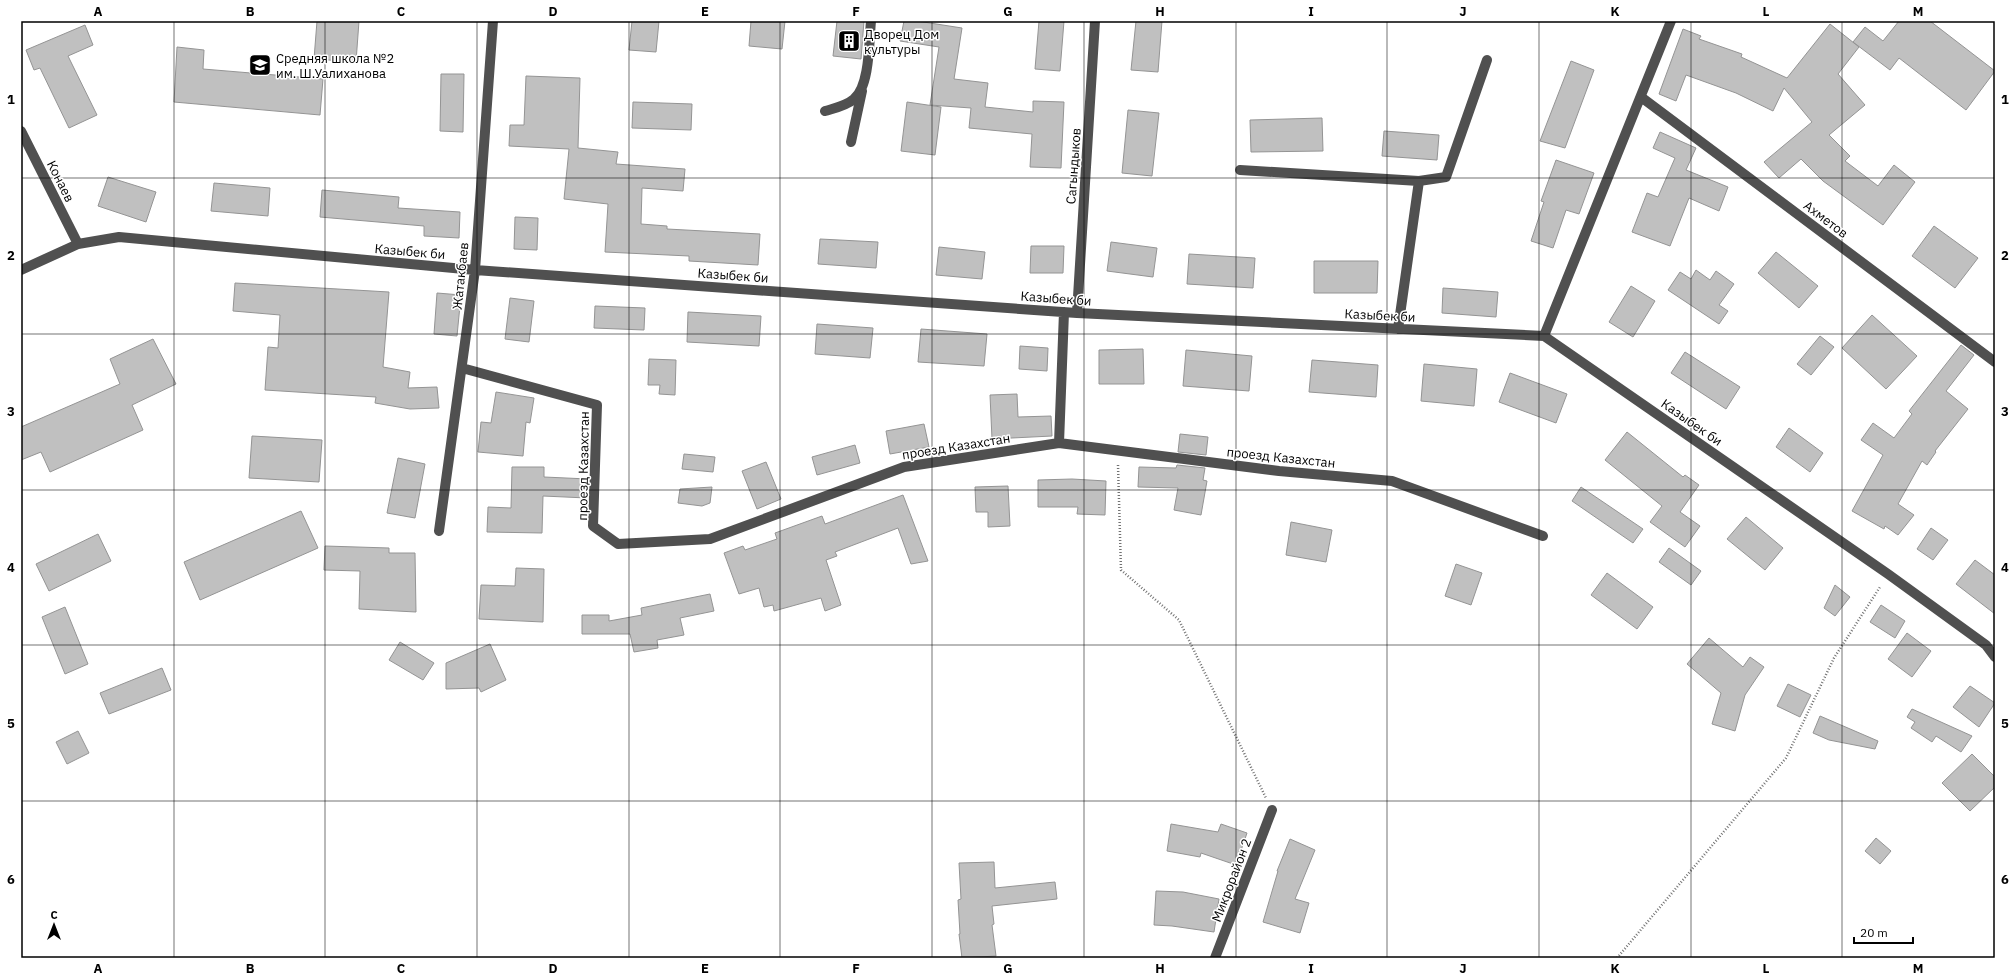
<svg xmlns="http://www.w3.org/2000/svg" width="2016" height="979" font-family="'IBM Plex Sans',sans-serif">
	<style>
		.building { fill: #c0c0c0; stroke: #949494 }
		.lines { fill: none; stroke-linecap: round; stroke-linejoin: round }
		.path { stroke: #727272; stroke-width: 2.5; stroke-dasharray: 1 2; stroke-linecap: butt }
		.minor { stroke: #505050; stroke-width: 10 }
		.grid { fill: none; stroke: #000; stroke-width: 1; stroke-opacity: 0.55 }
		.labels { text-anchor: middle; stroke-width: 3; stroke-linejoin: round; paint-order: stroke }
		.poi-label { font-size: 13px; fill: #000; stroke: #fff; text-anchor: start }
		.street-label { font-size: 13px; fill: #000; stroke: #fff }
		.neatline { fill: none; stroke: #000; stroke-width: 1.5 }
		.grid-label { font-size: 13px; text-anchor: middle; font-weight: bold; fill: #000 }
	</style>
	<rect width="100%" height="100%" fill="#fff"/>
	<path class="building" d="M 317,21 L 359,21 L 356,62 L 314,59 Z
		M 632,21 L 659,21 L 656,52 L 629,50 Z
		M 751,21 L 785,21 L 782,49 L 749,46 Z
		M 837,21 L 864,21 L 861,59 L 833,56 Z
		M 904,21 L 917,21 L 962,28 L 954,79 L 988,83 L 985,107 L 1033,112 L 1033,101 L 1064,102 L 1061,168 L 1030,167 L 1032,134 L 969,128 L 971,108 L 930,105 L 939,47 L 900,41 Z
		M 1039,21 L 1064,21 L 1060,71 L 1035,69 Z
		M 1136,21 L 1162,21 L 1158,72 L 1131,70 Z
		M 1899,21 L 1930,21 L 1995,71 L 1966,110 L 1899,58 L 1890,70 L 1853,42 L 1865,27 L 1883,41 Z
		M 1830,24 L 1859,47 L 1838,74 L 1865,105 L 1829,135 L 1850,156 L 1845,161 L 1878,186 L 1894,165 L 1915,182 L 1883,225 L 1823,181 L 1801,159 L 1779,178 L 1764,162 L 1812,122 L 1784,88 L 1773,111 L 1736,93 L 1686,75 L 1676,101 L 1659,94 L 1683,29 L 1701,36 L 1699,39 L 1742,54 L 1741,57 L 1787,78 Z
		M 85,25 L 93,45 L 68,56 L 97,115 L 69,128 L 40,68 L 34,70 L 26,50 Z
		M 177,47 L 204,50 L 203,69 L 323,79 L 320,115 L 174,102 Z
		M 1571,61 L 1594,70 L 1565,148 L 1540,141 Z
		M 441,74 L 464,74 L 463,132 L 440,131 Z
		M 526,76 L 580,78 L 578,148 L 618,152 L 616,164 L 685,169 L 683,191 L 642,188 L 641,224 L 667,226 L 667,229 L 760,234 L 758,265 L 689,261 L 689,256 L 605,252 L 608,204 L 564,199 L 569,149 L 509,146 L 510,125 L 524,125 Z
		M 633,102 L 692,104 L 691,130 L 632,128 Z
		M 907,102 L 941,107 L 935,155 L 901,151 Z
		M 1128,110 L 1159,113 L 1152,176 L 1122,173 Z
		M 1322,118 L 1323,151 L 1251,152 L 1250,120 Z
		M 1384,131 L 1439,135 L 1437,160 L 1382,156 Z
		M 1660,132 L 1696,148 L 1686,170 L 1728,187 L 1719,211 L 1689,198 L 1670,246 L 1632,232 L 1647,193 L 1658,197 L 1675,158 L 1653,148 Z
		M 1556,160 L 1594,173 L 1579,214 L 1566,210 L 1553,248 L 1531,241 L 1544,202 L 1541,201 Z
		M 108,177 L 156,192 L 146,222 L 98,206 Z
		M 214,183 L 270,188 L 268,216 L 211,211 Z
		M 322,190 L 399,197 L 398,208 L 460,212 L 459,238 L 424,236 L 424,226 L 320,217 Z
		M 515,217 L 538,218 L 537,250 L 514,249 Z
		M 1934,226 L 1978,258 L 1955,288 L 1912,256 Z
		M 820,239 L 878,242 L 876,268 L 818,264 Z
		M 1111,242 L 1157,248 L 1153,277 L 1107,271 Z
		M 1031,246 L 1064,246 L 1063,273 L 1030,273 Z
		M 939,247 L 985,252 L 982,279 L 936,275 Z
		M 1776,252 L 1818,286 L 1799,308 L 1758,273 Z
		M 1189,254 L 1255,258 L 1253,288 L 1187,284 Z
		M 1314,261 L 1378,261 L 1377,293 L 1314,293 Z
		M 1696,270 L 1710,280 L 1716,271 L 1734,284 L 1719,305 L 1728,311 L 1719,324 L 1668,290 L 1680,272 L 1691,279 Z
		M 235,283 L 389,292 L 383,367 L 410,372 L 408,388 L 437,387 L 439,408 L 410,409 L 375,403 L 376,397 L 265,390 L 268,347 L 278,348 L 280,315 L 233,311 Z
		M 1631,286 L 1655,301 L 1633,337 L 1609,322 Z
		M 1443,288 L 1498,292 L 1496,317 L 1442,313 Z
		M 437,293 L 461,295 L 457,336 L 434,334 Z
		M 510,298 L 534,301 L 529,342 L 505,339 Z
		M 595,306 L 645,308 L 644,330 L 594,328 Z
		M 688,312 L 761,316 L 759,346 L 687,342 Z
		M 1872,315 L 1917,356 L 1886,389 L 1842,348 Z
		M 817,324 L 873,328 L 870,358 L 815,354 Z
		M 921,329 L 987,334 L 984,366 L 918,362 Z
		M 1820,336 L 1834,347 L 1811,375 L 1797,364 Z
		M 153,339 L 176,384 L 132,405 L 143,430 L 50,472 L 41,452 L 21,460 L 21,427 L 120,384 L 110,359 Z
		M 1961,345 L 1974,355 L 1946,391 L 1968,409 L 1935,451 L 1936,452 L 1927,465 L 1922,461 L 1898,504 L 1914,515 L 1898,535 L 1885,526 L 1884,529 L 1852,511 L 1883,455 L 1861,440 L 1873,423 L 1894,438 L 1912,414 L 1909,411 Z
		M 1020,346 L 1048,348 L 1047,371 L 1019,369 Z
		M 1143,349 L 1144,384 L 1099,384 L 1099,350 Z
		M 1186,350 L 1252,356 L 1249,391 L 1183,386 Z
		M 1685,352 L 1740,387 L 1726,409 L 1671,373 Z
		M 649,359 L 676,360 L 675,395 L 659,394 L 660,385 L 648,385 Z
		M 1312,360 L 1378,365 L 1376,397 L 1309,392 Z
		M 1424,364 L 1477,369 L 1474,406 L 1421,401 Z
		M 1510,373 L 1567,394 L 1556,423 L 1499,402 Z
		M 496,392 L 534,398 L 530,423 L 526,422 L 523,456 L 478,452 L 481,422 L 491,423 Z
		M 1017,394 L 1018,417 L 1051,416 L 1052,436 L 992,439 L 990,395 Z
		M 924,424 L 929,447 L 890,454 L 886,431 Z
		M 1789,428 L 1823,453 L 1810,472 L 1776,447 Z
		M 1627,432 L 1683,477 L 1685,475 L 1699,485 L 1680,512 L 1700,526 L 1685,547 L 1650,522 L 1662,506 L 1605,460 Z
		M 1180,434 L 1208,437 L 1206,455 L 1178,452 Z
		M 252,436 L 322,440 L 319,482 L 249,478 Z
		M 855,445 L 860,463 L 817,475 L 812,457 Z
		M 684,454 L 715,457 L 713,472 L 682,469 Z
		M 398,458 L 425,464 L 415,518 L 387,513 Z
		M 766,462 L 781,499 L 757,509 L 742,471 Z
		M 1177,465 L 1205,468 L 1203,480 L 1207,481 L 1201,515 L 1174,510 L 1178,488 L 1138,487 L 1139,467 L 1176,468 Z
		M 512,467 L 544,467 L 544,477 L 588,479 L 587,498 L 543,496 L 542,533 L 487,532 L 488,507 L 511,508 Z
		M 1072,479 L 1106,481 L 1105,515 L 1077,514 L 1078,507 L 1038,507 L 1038,480 Z
		M 1008,486 L 1010,526 L 988,527 L 988,512 L 976,512 L 975,487 Z
		M 712,487 L 710,503 L 702,506 L 678,503 L 680,489 Z
		M 1581,487 L 1643,529 L 1633,543 L 1572,501 Z
		M 903,495 L 928,561 L 911,564 L 898,528 L 835,552 L 837,556 L 826,560 L 841,605 L 825,611 L 821,598 L 774,611 L 773,605 L 764,607 L 759,588 L 739,594 L 724,553 L 743,546 L 745,550 L 777,539 L 775,533 L 822,516 L 825,524 Z
		M 301,511 L 318,548 L 200,600 L 184,562 Z
		M 1746,517 L 1783,548 L 1765,570 L 1727,539 Z
		M 1291,522 L 1332,530 L 1326,562 L 1286,555 Z
		M 1931,528 L 1948,540 L 1933,560 L 1917,549 Z
		M 98,534 L 111,561 L 49,591 L 36,564 Z
		M 325,546 L 389,548 L 389,553 L 415,553 L 416,612 L 359,609 L 360,571 L 324,570 Z
		M 1669,548 L 1701,571 L 1691,585 L 1659,562 Z
		M 1975,560 L 1995,575 L 1995,614 L 1956,584 Z
		M 1456,564 L 1482,573 L 1471,605 L 1445,596 Z
		M 516,568 L 544,569 L 543,622 L 479,619 L 481,585 L 515,586 Z
		M 1607,573 L 1653,607 L 1637,629 L 1591,595 Z
		M 1835,585 L 1850,597 L 1835,616 L 1824,608 Z
		M 710,594 L 714,611 L 680,618 L 684,635 L 657,640 L 658,648 L 634,652 L 630,634 L 582,634 L 582,615 L 609,615 L 609,621 L 642,615 L 641,608 Z
		M 1881,605 L 1905,621 L 1895,638 L 1870,622 Z
		M 65,607 L 88,664 L 65,674 L 42,617 Z
		M 1907,633 L 1931,651 L 1912,677 L 1888,659 Z
		M 1709,638 L 1743,667 L 1750,657 L 1764,667 L 1745,695 L 1735,731 L 1712,724 L 1721,693 L 1687,664 Z
		M 400,642 L 434,663 L 423,680 L 389,660 Z
		M 490,644 L 506,680 L 481,692 L 479,688 L 446,689 L 446,663 Z
		M 162,668 L 171,690 L 109,714 L 100,693 Z
		M 1788,684 L 1811,695 L 1800,717 L 1777,706 Z
		M 1970,686 L 1995,703 L 1979,727 L 1953,707 Z
		M 1912,709 L 1921,713 L 1972,736 L 1961,752 L 1936,736 L 1932,742 L 1911,728 L 1915,722 L 1907,717 Z
		M 1820,716 L 1878,741 L 1875,749 L 1829,740 L 1813,733 Z
		M 78,731 L 89,753 L 67,764 L 56,742 Z
		M 1972,754 L 1995,777 L 1995,787 L 1970,811 L 1942,783 Z
		M 1171,824 L 1218,832 L 1221,824 L 1247,833 L 1236,865 L 1201,853 L 1200,857 L 1167,851 Z
		M 1876,838 L 1891,851 L 1880,864 L 1865,851 Z
		M 1290,839 L 1315,850 L 1295,899 L 1309,903 L 1300,933 L 1263,922 L 1278,871 L 1277,871 Z
		M 994,862 L 995,888 L 1055,882 L 1057,899 L 992,906 L 994,924 L 992,925 L 996,956 L 962,958 L 959,934 L 960,934 L 958,900 L 961,899 L 959,863 Z
		M 1156,891 L 1183,892 L 1219,899 L 1214,932 L 1172,926 L 1154,925 Z"/>
	<g class="lines">
		<path class="path" d="M 1118,465 L 1121,570 L 1179,620 L 1266,798
			M 1617,958 L 1786,758 L 1834,658 L 1880,587"/>
		<path class="minor" d="M 1641,97 L 1995,362
			M 825,111 C 835,108 846,106 854,99 C 870,86 869,41 871,21
			M 21,131 L 78,244
			M 851,142 L 862,91
			M 1240,170 L 1419,181
			M 21,270 L 78,244 L 119,237 L 475,270 L 1077,313 L 1544,336 L 1888,574 L 1986,645 L 1995,657
			M 1077,313 L 1095,21
			M 1398,329 L 1419,181 L 1446,177 L 1487,60
			M 1544,336 L 1671,21
			M 462,368 L 597,405 L 593,526 L 618,544 L 710,539 L 904,467 L 1059,443 L 1279,471 L 1392,481 L 1543,536
			M 1059,443 L 1064,312
			M 439,531 L 475,270 L 493,21
			M 1215,958 L 1272,810"/>
	</g>
	<path class="grid" d="M 174,21 L 174,958M 325,21 L 325,958M 477,21 L 477,958M 629,21 L 629,958M 780,21 L 780,958M 932,21 L 932,958M 1084,21 L 1084,958M 1236,21 L 1236,958M 1387,21 L 1387,958M 1539,21 L 1539,958M 1691,21 L 1691,958M 1842,21 L 1842,958M 21,178 L 1995,178M 21,334 L 1995,334M 21,490 L 1995,490M 21,645 L 1995,645M 21,801 L 1995,801"/>
	<defs>
		<g id="building-square" transform="scale(1.15)"><rect x="-9" y="-9" width="18" height="18" rx="4" fill="#000" stroke="#fff"/><path d="M-4-6H4V6H1V3H-1V6H-4ZM-2.5-4.3h1.7v1.8h-1.7ZM.8-4.3h1.7v1.8H.8ZM-2.5-1h1.7V.8h-1.7ZM.8-1h1.7V.8H.8Z" fill="#fff"/></g>
		<g id="school-square" transform="scale(1.15)"><rect x="-9" y="-9" width="18" height="18" rx="4" fill="#000" stroke="#fff"/><path d="M0-5L7-2L0 1L-7-2ZM-4 1L0 2.5L4 1V4Q0 6-4 4Z" fill="#fff"/></g>
	</defs>
	<g fill-rule="evenodd">
		<use href="#building-square" x="849" y="41"/>
		<use href="#school-square" x="260" y="65"/>
	</g>
	<g class="labels">
		<g class="poi-label">
			<text x="864" y="39">Дворец Дом<tspan x="864" dy="15">культуры</tspan></text>
			<text x="276" y="63">Средняя школа №2<tspan x="276" dy="15">им. Ш.Уалиханова</tspan></text>
		</g>
		<g class="street-label">
			<text transform="translate(1073 166) rotate(-86)" y="5">Сагындыков</text>
			<text transform="translate(61 181) rotate(63)" y="5">Конаев</text>
			<text transform="translate(1826 219) rotate(37)" y="5">Ахметов</text>
			<text transform="translate(410 251) rotate(5)" y="5">Казыбек би</text>
			<text transform="translate(733 275) rotate(4)" y="5">Казыбек би</text>
			<text transform="translate(460 276) rotate(-84)" y="5">Жатакбаев</text>
			<text transform="translate(1056 298) rotate(4)" y="5">Казыбек би</text>
			<text transform="translate(1380 315) rotate(3)" y="5">Казыбек би</text>
			<text transform="translate(1692 422) rotate(35)" y="5">Казыбек би</text>
			<text transform="translate(956 446) rotate(-9)" y="5">проезд Казахстан</text>
			<text transform="translate(1281 457) rotate(6)" y="5">проезд Казахстан</text>
			<text transform="translate(583 466) rotate(-89)" y="5">проезд Казахстан</text>
			<text transform="translate(1231 880) rotate(-69)" y="5">Микрорайон 2</text>
		</g>
	</g>
	<rect width="2016" height="979" fill="none" stroke="#ffffff" stroke-width="44"/>
	<g transform="translate(54 925)" stroke="#ffffff" stroke-width="3" paint-order="stroke">
	<path d="M0-3L7 15L0 10L-7 15Z" fill="#000000"/>
	<text y="-6" font-size="11" font-weight="bold" text-anchor="middle" fill="#000000">С</text>
	</g>
	<path d="M1854 937v6h59v-6" fill="none" stroke="#000000" stroke-width="2"/>
	<text x="1860" y="937" font-size="12" fill="#000000" stroke="#ffffff" stroke-width="3" paint-order="stroke">20 m</text>
	<rect x="22" y="22" width="1972" height="935" class="neatline"/>
	<g class="grid-label">
		<text x="98" y="16">A</text>
		<text x="250" y="16">B</text>
		<text x="401" y="16">C</text>
		<text x="553" y="16">D</text>
		<text x="705" y="16">E</text>
		<text x="856" y="16">F</text>
		<text x="1008" y="16">G</text>
		<text x="1160" y="16">H</text>
		<text x="1311" y="16">I</text>
		<text x="1463" y="16">J</text>
		<text x="1615" y="16">K</text>
		<text x="1766" y="16">L</text>
		<text x="1918" y="16">M</text>
		<text x="11" y="104">1</text>
		<text x="2005" y="104">1</text>
		<text x="11" y="260">2</text>
		<text x="2005" y="260">2</text>
		<text x="11" y="416">3</text>
		<text x="2005" y="416">3</text>
		<text x="11" y="572">4</text>
		<text x="2005" y="572">4</text>
		<text x="11" y="728">5</text>
		<text x="2005" y="728">5</text>
		<text x="11" y="884">6</text>
		<text x="2005" y="884">6</text>
		<text x="98" y="973">A</text>
		<text x="250" y="973">B</text>
		<text x="401" y="973">C</text>
		<text x="553" y="973">D</text>
		<text x="705" y="973">E</text>
		<text x="856" y="973">F</text>
		<text x="1008" y="973">G</text>
		<text x="1160" y="973">H</text>
		<text x="1311" y="973">I</text>
		<text x="1463" y="973">J</text>
		<text x="1615" y="973">K</text>
		<text x="1766" y="973">L</text>
		<text x="1918" y="973">M</text>
	</g>
</svg>
